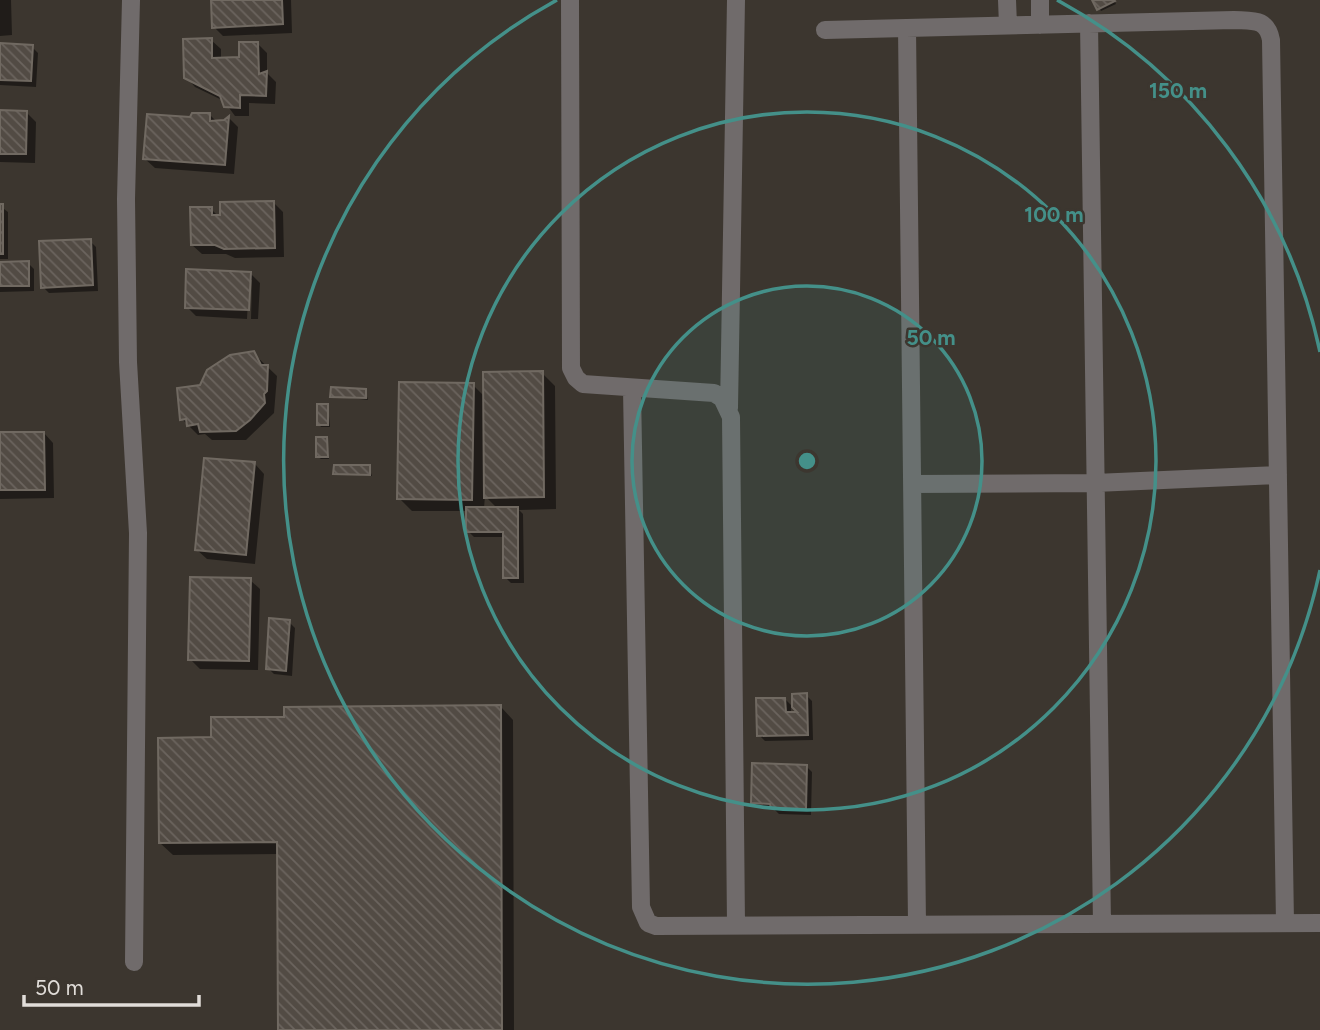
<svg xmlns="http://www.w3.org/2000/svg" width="1320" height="1030" font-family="Figtree,sans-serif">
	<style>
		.shadow { fill: #0007; fill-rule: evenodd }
		.building { fill: url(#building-back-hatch); stroke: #706961; stroke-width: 2 }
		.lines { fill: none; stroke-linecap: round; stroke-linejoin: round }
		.minor { stroke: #706b6b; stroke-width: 18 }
		.ring { fill: none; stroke: #449089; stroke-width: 3.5 }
		.centre { fill: #449089; stroke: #3c362f; stroke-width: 3.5 }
		.ring-label { font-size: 21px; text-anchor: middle; font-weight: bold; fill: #449089; stroke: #3c362f; stroke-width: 5; stroke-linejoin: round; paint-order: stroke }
	</style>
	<defs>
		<pattern id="building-back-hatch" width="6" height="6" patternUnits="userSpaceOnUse" patternTransform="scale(1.75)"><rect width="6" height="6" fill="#524b44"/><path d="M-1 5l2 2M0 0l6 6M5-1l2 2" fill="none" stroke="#6b645e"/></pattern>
	</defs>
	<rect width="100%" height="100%" fill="#3c362f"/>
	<path class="shadow" d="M 0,0 L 11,0 L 12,35 L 0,36 Z
		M 213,0 L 291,0 L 292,33 L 223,36 L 214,27 Z
		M 1094,0 L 1114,0 L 1116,4 L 1101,11 Z
		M 211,40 L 221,49 L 221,59 L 241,59 L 258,44 L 267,53 L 267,73 L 276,82 L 275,104 L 249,103 L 249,116 L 235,116 L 224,101 L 195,87 L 186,77 Z
		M 0,45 L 32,47 L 38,53 L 36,87 L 0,85 Z
		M 0,112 L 26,112 L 36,122 L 35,163 L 0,162 Z
		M 210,115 L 217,122 L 229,118 L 238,127 L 234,174 L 155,168 L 145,159 L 191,119 Z
		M 273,202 L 283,212 L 284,257 L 235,258 L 226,254 L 202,254 L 192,245 L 211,209 L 219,217 Z
		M 0,206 L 8,212 L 8,259 L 0,259 Z
		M 90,241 L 96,247 L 98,291 L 49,293 L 43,287 Z
		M 28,263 L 34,269 L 34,291 L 0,292 L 0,264 Z
		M 250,273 L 260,283 L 258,319 L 251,319 L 252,280 L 249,280 L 247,319 L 196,316 L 187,307 Z
		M 253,353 L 277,376 L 274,413 L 246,440 L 212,440 L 205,434 L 198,435 L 182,419 L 202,387 Z
		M 542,373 L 555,386 L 556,509 L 519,510 L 523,514 L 524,583 L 511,583 L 505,577 L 505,537 L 474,537 L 468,531 L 468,511 L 412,511 L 399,498 L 473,385 L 485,397 ZM 485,496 L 497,508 L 484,508 Z
		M 365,390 L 368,400 L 332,396 Z
		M 328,405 L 330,427 L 321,427 L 319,424 Z
		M 44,433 L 53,443 L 54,498 L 0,499 L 0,434 Z
		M 327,439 L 329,459 L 321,459 L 318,457 Z
		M 255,464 L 264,474 L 255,564 L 207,559 L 197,550 Z
		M 369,467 L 372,476 L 335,473 Z
		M 250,580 L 260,589 L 258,670 L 200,669 L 190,659 Z
		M 289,622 L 295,628 L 292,676 L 274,674 L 268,668 Z
		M 806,695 L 812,701 L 813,740 L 765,741 L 759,735 L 785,699 L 791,705 L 791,714 L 801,714 Z
		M 501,707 L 513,720 L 514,1030 L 279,1030 L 279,854 L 173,855 L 160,843 L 212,739 L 286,719 Z
		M 806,766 L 812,772 L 811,815 L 779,814 L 774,809 L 759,808 L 753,802 Z"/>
	<path class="building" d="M 211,0 L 282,0 L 283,24 L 212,28 Z
		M 1092,0 L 1114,0 L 1115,1 L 1097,10 Z
		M 212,38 L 212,58 L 239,57 L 239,42 L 258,42 L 259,74 L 267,71 L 266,96 L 240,95 L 240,108 L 224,107 L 220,96 L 184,78 L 183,39 Z
		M 0,43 L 33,45 L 31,81 L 0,80 Z
		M 0,110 L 27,111 L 26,154 L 0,154 Z
		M 192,113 L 210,113 L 210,121 L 224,120 L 229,116 L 225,165 L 143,159 L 147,114 L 190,117 Z
		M 274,201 L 275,248 L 224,249 L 215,245 L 191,245 L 190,207 L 212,207 L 212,215 L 220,215 L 220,202 Z
		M 0,204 L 3,204 L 3,254 L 0,254 Z
		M 91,239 L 93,285 L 41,288 L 39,241 Z
		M 29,261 L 29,286 L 0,286 L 0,262 Z
		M 186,269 L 251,272 L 249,310 L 185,308 Z
		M 254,351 L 261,365 L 268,365 L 267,391 L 264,394 L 265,403 L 250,420 L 236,431 L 200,432 L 198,424 L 187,426 L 186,419 L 180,420 L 177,388 L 200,385 L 207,370 L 230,355 Z
		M 543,371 L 544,497 L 484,498 L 483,372 Z
		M 399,382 L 474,383 L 472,500 L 397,499 Z
		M 331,387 L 366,389 L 366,398 L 330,397 Z
		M 317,404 L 328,404 L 328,425 L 317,425 Z
		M 0,432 L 44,432 L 45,490 L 0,490 Z
		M 316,437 L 327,437 L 328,457 L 316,457 Z
		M 204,458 L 255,462 L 246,555 L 195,550 Z
		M 334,465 L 370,465 L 370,475 L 333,474 Z
		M 466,507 L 518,507 L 518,578 L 503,578 L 503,532 L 466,532 Z
		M 190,577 L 251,578 L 249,661 L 188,660 Z
		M 269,618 L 290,620 L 286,671 L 266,669 Z
		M 807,693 L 808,735 L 757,736 L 756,698 L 785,698 L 786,712 L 797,712 L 792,707 L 792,694 Z
		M 501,705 L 502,1030 L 278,1030 L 277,842 L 159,843 L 158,738 L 211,737 L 211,717 L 284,717 L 284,707 Z
		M 752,763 L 807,765 L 806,809 L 771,808 L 770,804 L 751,803 Z"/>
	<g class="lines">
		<path class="minor" d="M 131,0 L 126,199 L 128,362 L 138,533 L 134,962
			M 570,0 L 571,368 L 576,378 L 583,384 L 714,393 L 722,398 L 731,417 L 736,924
			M 1007,0 L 1008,25
			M 1040,0 L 1040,25
			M 1089,23 L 1102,924
			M 907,28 L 917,924
			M 825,30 L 1234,20 C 1253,21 1267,18 1271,40 L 1285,923
			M 632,389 L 641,907 L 648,923 L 656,926 L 1320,923
			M 729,408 L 736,0
			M 912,484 L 1095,483 L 1278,475"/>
	</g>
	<circle cx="807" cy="461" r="175" fill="#449089" fill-opacity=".12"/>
	<g class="ring">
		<circle cx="807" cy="461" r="175"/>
		<circle cx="807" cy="461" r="349"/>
		<path d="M1320 570A524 524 0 1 1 557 0M1057 0A524 524 0 0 1 1320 352"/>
	</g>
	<circle cx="807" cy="461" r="10" class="centre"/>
	<g class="ring-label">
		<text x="1178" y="98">150 m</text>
		<text x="1054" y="222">100 m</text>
		<text x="931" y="345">50 m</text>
	</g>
	<path d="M24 995v10h175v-10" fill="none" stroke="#e1ddd9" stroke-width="3.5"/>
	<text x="35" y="995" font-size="21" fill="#e1ddd9" stroke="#3c362f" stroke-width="5" paint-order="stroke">50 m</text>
</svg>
